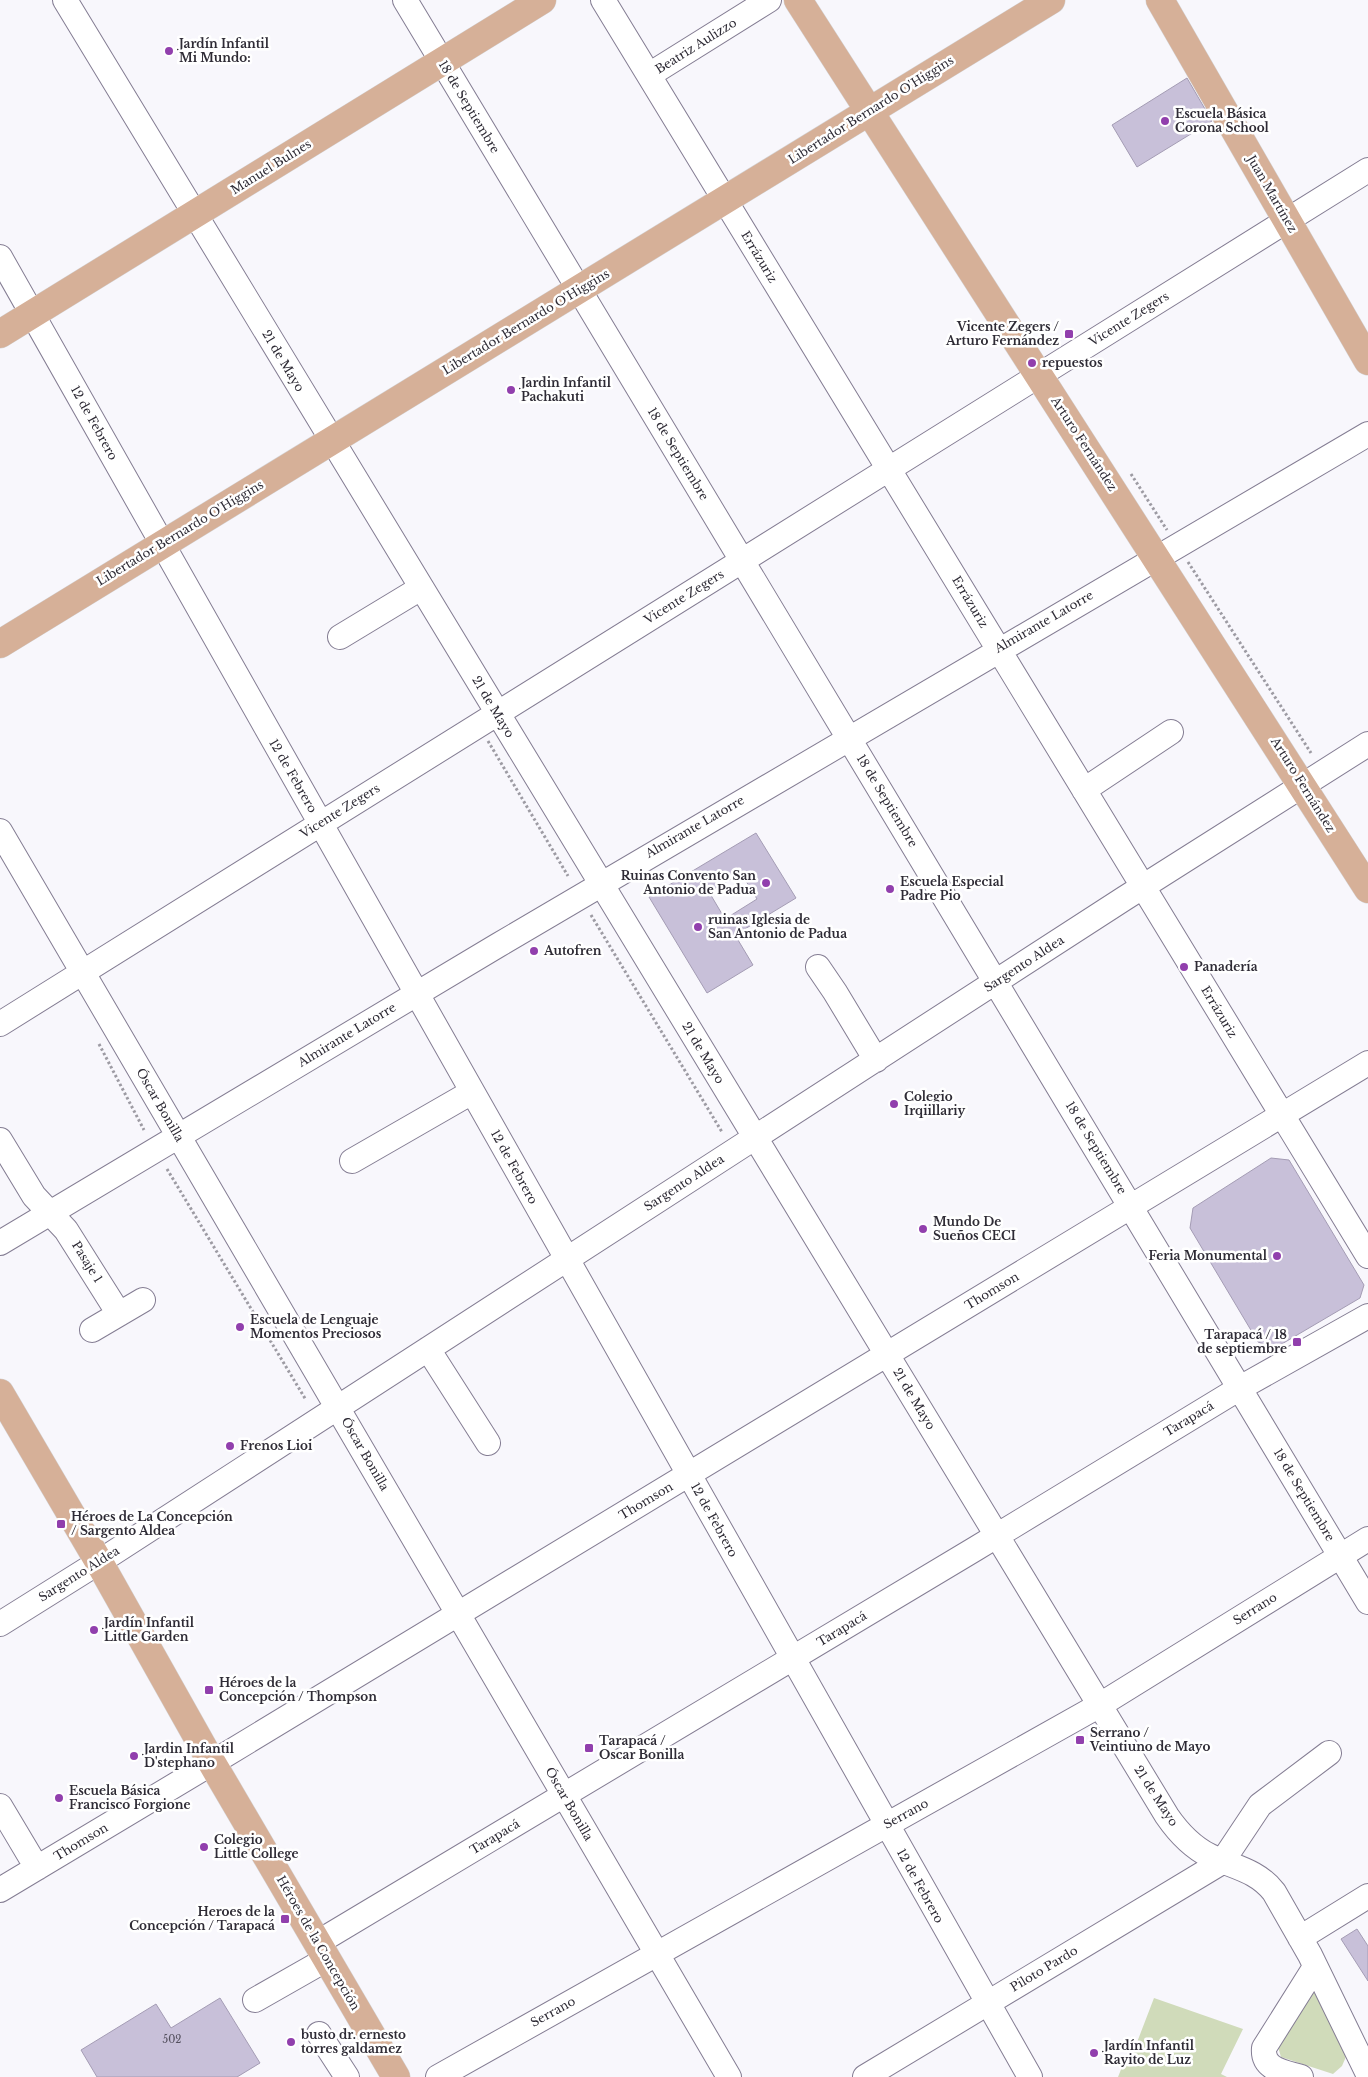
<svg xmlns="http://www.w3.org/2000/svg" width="1368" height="2077" font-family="'Libre Baskerville',serif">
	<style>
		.green { fill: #d0dbba }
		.building { fill: #c8c0d9; stroke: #a49cb4; fill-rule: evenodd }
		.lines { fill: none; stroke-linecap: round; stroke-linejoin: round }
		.minor-casing { stroke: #847d93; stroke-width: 26 }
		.major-casing { stroke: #d5d5d7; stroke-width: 29 }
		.path { stroke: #9d9ba3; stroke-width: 3; stroke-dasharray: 2.5 2.5; stroke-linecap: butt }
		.minor { stroke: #fff; stroke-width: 24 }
		.major { stroke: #d6b098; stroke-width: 28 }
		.poi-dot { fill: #913fad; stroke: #fff; stroke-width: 2 }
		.labels { text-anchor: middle; stroke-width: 5; stroke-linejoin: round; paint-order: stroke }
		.number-label { font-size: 10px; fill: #54505e }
		.poi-label { font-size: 12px; font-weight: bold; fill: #2e2b35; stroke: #fff; text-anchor: start }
		.street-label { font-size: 12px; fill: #2e2b35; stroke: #fff }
	</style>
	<rect width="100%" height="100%" fill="#f8f7fc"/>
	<path class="green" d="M 1316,1991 L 1348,2052 L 1342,2066 L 1333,2074 L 1281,2057 L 1278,2047 L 1307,1997 Z
		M 1154,1998 L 1243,2029 L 1221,2074 L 1227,2077 L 1118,2077 L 1126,2057 L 1131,2058 Z"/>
	<path class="building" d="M 1187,78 L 1212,121 L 1137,167 L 1112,125 Z
		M 756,833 L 796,898 L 735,935 L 753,965 L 707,993 L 649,897 ZM 741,873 L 757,899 L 725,919 L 709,892 Z
		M 1271,1158 L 1289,1160 L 1364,1285 L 1360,1298 L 1275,1348 L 1258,1342 L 1190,1228 L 1193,1208 Z
		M 1357,1929 L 1368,1946 L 1368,1981 L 1341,1939 Z
		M 220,1998 L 260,2063 L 237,2077 L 97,2077 L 81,2050 L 156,2004 L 171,2028 Z"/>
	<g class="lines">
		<g class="minor-casing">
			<path id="minor" d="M 65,0 L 1167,1816 C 1178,1832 1192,1847 1210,1856 C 1233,1867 1257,1870 1274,1892 L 1310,1955 L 1368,2074
				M 405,0 L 1368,1602
				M 603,0 L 1368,1256
				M 649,75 L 769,0
				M 0,257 L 1030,2077
				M 340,637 L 421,588
				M 1084,790 L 1171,732
				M 0,831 L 729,2077
				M 818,967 L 835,992 L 876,1060
				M 0,1024 L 1368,170
				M 0,1140 L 34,1196 L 66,1230 L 119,1314
				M 352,1161 L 472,1092
				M 0,1243 C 454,970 910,700 1368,434
				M 92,1330 L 143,1300
				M 428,1349 L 488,1443
				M 0,1624 L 99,1562 L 1125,898 L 1368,744
				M 0,1806 L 37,1868
				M 0,1890 L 212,1763 L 1368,1063
				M 1300,1938 L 1368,1896
				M 317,1943 L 975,1549 L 1240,1388 L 1368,1316
				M 255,2000 L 327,1959
				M 319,2034 L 347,2077
				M 438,2077 L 1100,1705 L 1368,1539
				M 865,2077 L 1222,1862 L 1260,1805 L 1329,1753
				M 1301,2077 C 1285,2072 1262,2070 1264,2048 L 1315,1967"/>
		</g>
		<g class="major-casing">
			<path id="major" d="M 798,0 L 1368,889
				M 1160,0 L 1368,361
				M 0,334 L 542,0
				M 0,644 L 1051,0
				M 0,1393 L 99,1562 L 212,1763 L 396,2077"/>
		</g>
		<path class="path" d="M 1131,474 L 1167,530
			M 1188,562 L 1311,753
			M 488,741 L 568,876
			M 591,915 L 722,1132
			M 99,1044 L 144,1130
			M 167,1169 L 306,1400"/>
		<use href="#minor" class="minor"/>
		<use href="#major" class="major"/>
	</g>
	<g class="poi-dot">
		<circle cx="169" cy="51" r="5"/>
		<circle cx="1165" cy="121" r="5"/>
		<rect x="1064" y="329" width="10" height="10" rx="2.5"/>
		<circle cx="1032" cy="363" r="5"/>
		<circle cx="511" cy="390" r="5"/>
		<circle cx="766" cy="883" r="5"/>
		<circle cx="890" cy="889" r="5"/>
		<circle cx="698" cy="927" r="5"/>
		<circle cx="534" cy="951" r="5"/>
		<circle cx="1184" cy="967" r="5"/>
		<circle cx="894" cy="1104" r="5"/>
		<circle cx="923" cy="1229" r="5"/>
		<circle cx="1277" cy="1256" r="5"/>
		<circle cx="240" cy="1327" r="5"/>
		<rect x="1292" y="1337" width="10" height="10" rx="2.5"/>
		<circle cx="230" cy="1446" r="5"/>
		<rect x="56" y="1519" width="10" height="10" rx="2.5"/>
		<circle cx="94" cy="1630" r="5"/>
		<rect x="204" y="1685" width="10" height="10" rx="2.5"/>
		<rect x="1075" y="1735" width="10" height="10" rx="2.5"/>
		<rect x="584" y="1743" width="10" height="10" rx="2.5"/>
		<circle cx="134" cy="1756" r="5"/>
		<circle cx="59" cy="1798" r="5"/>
		<circle cx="204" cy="1847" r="5"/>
		<rect x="280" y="1914" width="10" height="10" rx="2.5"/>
		<circle cx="291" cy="2042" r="5"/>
		<circle cx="1094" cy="2053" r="5"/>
	</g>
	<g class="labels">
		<g class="number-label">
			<text x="172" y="2043">502</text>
		</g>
		<g class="poi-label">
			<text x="179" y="48">Jardín Infantil<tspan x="179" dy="14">Mi Mundo:</tspan></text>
			<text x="1175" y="118">Escuela Básica<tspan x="1175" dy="14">Corona School</tspan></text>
			<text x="1059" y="331" text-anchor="end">Vicente Zegers /<tspan x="1059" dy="14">Arturo Fernández</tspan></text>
			<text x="1042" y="367">repuestos</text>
			<text x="521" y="387">Jardin Infantil<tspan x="521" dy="14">Pachakuti</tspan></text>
			<text x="756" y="880" text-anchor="end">Ruinas Convento San<tspan x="756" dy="14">Antonio de Padua</tspan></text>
			<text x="900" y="886">Escuela Especial<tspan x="900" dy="14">Padre Pio</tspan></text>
			<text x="708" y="924">ruinas Iglesia de<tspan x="708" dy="14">San Antonio de Padua</tspan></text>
			<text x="544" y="955">Autofren</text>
			<text x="1194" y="971">Panadería</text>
			<text x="904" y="1101">Colegio<tspan x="904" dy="14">Irqiillariy</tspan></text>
			<text x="933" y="1226">Mundo De<tspan x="933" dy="14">Sueños CECI</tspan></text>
			<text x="1267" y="1260" text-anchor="end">Feria Monumental</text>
			<text x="250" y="1324">Escuela de Lenguaje<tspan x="250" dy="14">Momentos Preciosos</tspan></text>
			<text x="1287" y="1339" text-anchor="end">Tarapacá / 18<tspan x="1287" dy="14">de septiembre</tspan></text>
			<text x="240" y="1450">Frenos Lioi</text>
			<text x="71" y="1521">Héroes de La Concepción<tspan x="71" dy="14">/ Sargento Aldea</tspan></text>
			<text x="104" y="1627">Jardín Infantil<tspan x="104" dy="14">Little Garden</tspan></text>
			<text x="219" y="1687">Héroes de la<tspan x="219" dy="14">Concepción / Thompson</tspan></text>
			<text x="1090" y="1737">Serrano /<tspan x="1090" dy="14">Veintiuno de Mayo</tspan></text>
			<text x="599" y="1745">Tarapacá /<tspan x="599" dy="14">Oscar Bonilla</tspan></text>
			<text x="144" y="1753">Jardin Infantil<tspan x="144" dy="14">D'stephano</tspan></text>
			<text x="69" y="1795">Escuela Básica<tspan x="69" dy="14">Francisco Forgione</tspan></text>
			<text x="214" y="1844">Colegio<tspan x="214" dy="14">Little College</tspan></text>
			<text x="275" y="1916" text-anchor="end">Heroes de la<tspan x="275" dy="14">Concepción / Tarapacá</tspan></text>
			<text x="301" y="2039">busto dr. ernesto<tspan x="301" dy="14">torres galdamez</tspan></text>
			<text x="1104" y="2050">Jardín Infantil<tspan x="1104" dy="14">Rayito de Luz</tspan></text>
		</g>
		<g class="street-label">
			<text transform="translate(696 46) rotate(-32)" y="4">Beatriz Aulizzo</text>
			<text transform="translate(469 107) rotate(59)" y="4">18 de Septiembre</text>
			<text transform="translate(871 110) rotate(-32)" y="4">Libertador Bernardo O'Higgins</text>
			<text transform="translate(271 167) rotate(-32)" y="4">Manuel Bulnes</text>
			<text transform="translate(1272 194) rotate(60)" y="4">Juan Martínez</text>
			<text transform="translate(759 257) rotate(59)" y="4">Errázuriz</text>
			<text transform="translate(1129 319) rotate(-32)" y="4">Vicente Zegers</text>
			<text transform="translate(526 322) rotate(-31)" y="4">Libertador Bernardo O'Higgins</text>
			<text transform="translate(283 361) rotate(59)" y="4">21 de Mayo</text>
			<text transform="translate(94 423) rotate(61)" y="4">12 de Febrero</text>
			<text transform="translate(1084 444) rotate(57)" y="4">Arturo Fernández</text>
			<text transform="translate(678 454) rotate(59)" y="4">18 de Septiembre</text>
			<text transform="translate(180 533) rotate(-31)" y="4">Libertador Bernardo O'Higgins</text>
			<text transform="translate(684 597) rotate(-32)" y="4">Vicente Zegers</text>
			<text transform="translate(970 602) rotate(59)" y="4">Errázuriz</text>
			<text transform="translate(1044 622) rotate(-30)" y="4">Almirante Latorre</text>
			<text transform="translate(493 707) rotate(59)" y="4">21 de Mayo</text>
			<text transform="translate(293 776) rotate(60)" y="4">12 de Febrero</text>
			<text transform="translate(1303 785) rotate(58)" y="4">Arturo Fernández</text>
			<text transform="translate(887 801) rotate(59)" y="4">18 de Septiembre</text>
			<text transform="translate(340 811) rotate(-32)" y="4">Vicente Zegers</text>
			<text transform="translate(695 827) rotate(-30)" y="4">Almirante Latorre</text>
			<text transform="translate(1024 964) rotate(-33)" y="4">Sargento Aldea</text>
			<text transform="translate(1219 1012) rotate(59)" y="4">Errázuriz</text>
			<text transform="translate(347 1035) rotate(-31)" y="4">Almirante Latorre</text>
			<text transform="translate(703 1053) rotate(59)" y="4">21 de Mayo</text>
			<text transform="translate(160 1105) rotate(60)" y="4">Óscar Bonilla</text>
			<text transform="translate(1096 1148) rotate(59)" y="4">18 de Septiembre</text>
			<text transform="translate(514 1167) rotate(61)" y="4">12 de Febrero</text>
			<text transform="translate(684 1183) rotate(-33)" y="4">Sargento Aldea</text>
			<text transform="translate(87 1262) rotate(58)" y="4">Pasaje 1</text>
			<text transform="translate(992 1291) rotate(-31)" y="4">Thomson</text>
			<text transform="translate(914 1399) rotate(59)" y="4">21 de Mayo</text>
			<text transform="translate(1189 1419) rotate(-31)" y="4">Tarapacá</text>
			<text transform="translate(365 1454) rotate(60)" y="4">Óscar Bonilla</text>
			<text transform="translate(1304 1495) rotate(59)" y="4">18 de Septiembre</text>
			<text transform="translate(646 1501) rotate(-31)" y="4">Thomson</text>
			<text transform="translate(714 1520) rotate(61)" y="4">12 de Febrero</text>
			<text transform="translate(79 1574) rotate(-32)" y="4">Sargento Aldea</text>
			<text transform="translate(1255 1609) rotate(-32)" y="4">Serrano</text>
			<text transform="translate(842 1629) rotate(-31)" y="4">Tarapacá</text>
			<text transform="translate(1156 1796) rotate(57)" y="4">21 de Mayo</text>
			<text transform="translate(569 1804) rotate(60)" y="4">Óscar Bonilla</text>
			<text transform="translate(906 1814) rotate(-29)" y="4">Serrano</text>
			<text transform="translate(495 1837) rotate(-31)" y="4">Tarapacá</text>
			<text transform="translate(81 1842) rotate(-31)" y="4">Thomson</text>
			<text transform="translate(920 1886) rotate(61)" y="4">12 de Febrero</text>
			<text transform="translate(318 1943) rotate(60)" y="4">Héroes de la Concepción</text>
			<text transform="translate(1044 1969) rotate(-31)" y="4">Piloto Pardo</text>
			<text transform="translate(553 2012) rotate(-29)" y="4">Serrano</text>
		</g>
	</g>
</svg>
